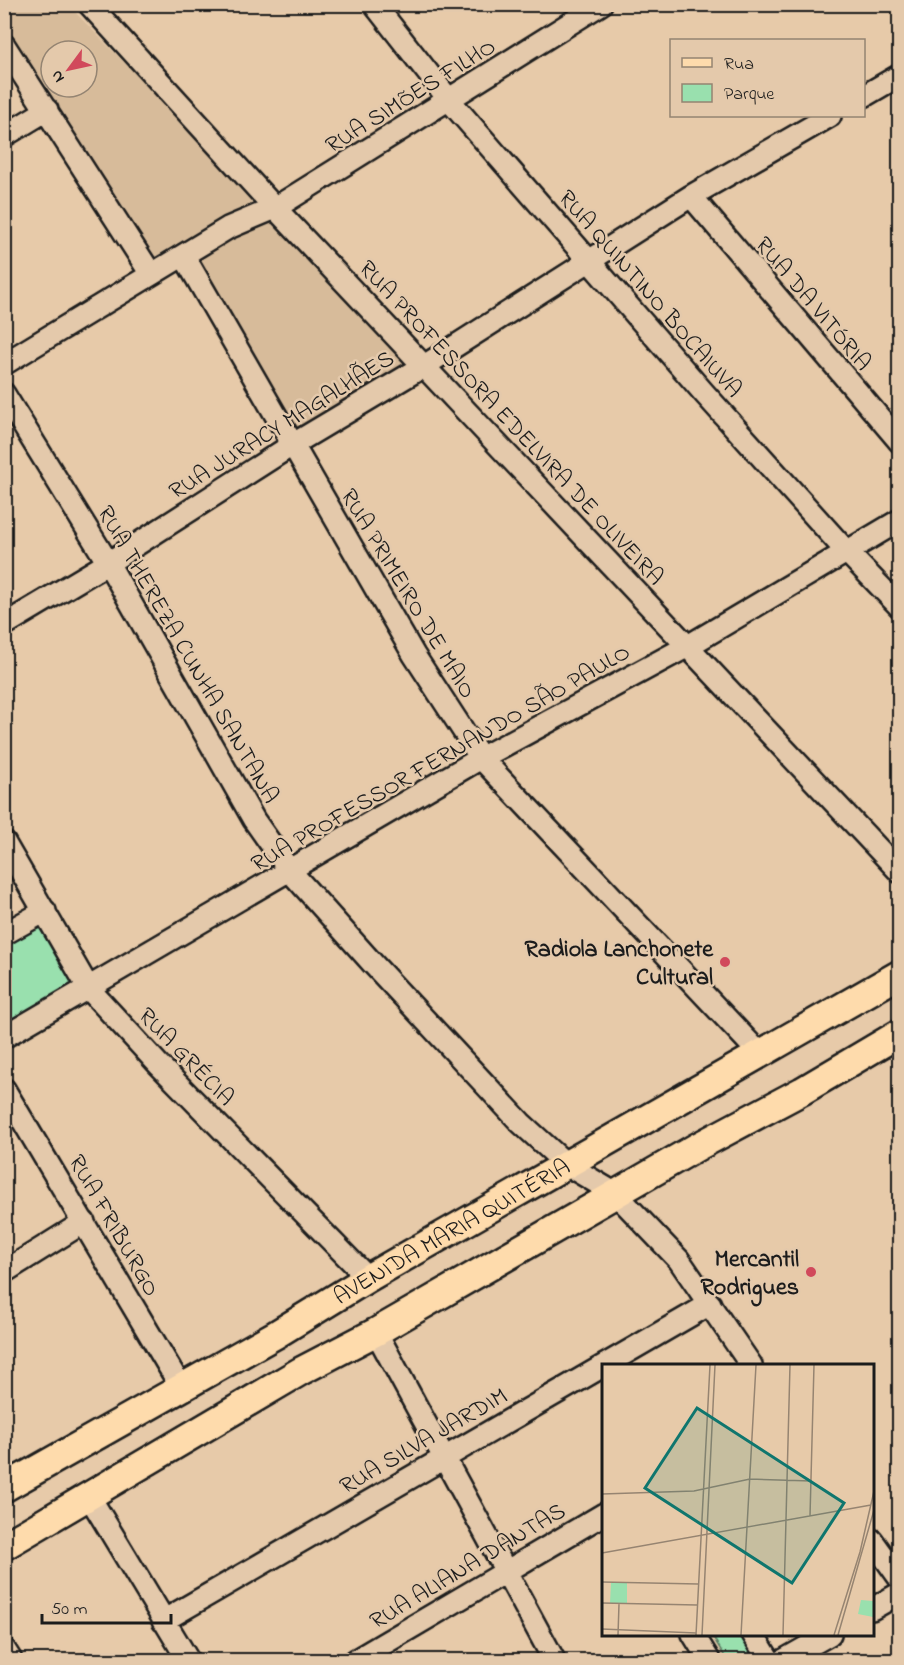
<svg xmlns="http://www.w3.org/2000/svg" width="904" height="1665" font-family="'Indie Flower',sans-serif">
	<style>
		.built { fill: #d7bb9a; fill-rule: evenodd }
		.green { fill: #99e0ae; stroke: #5a7e65; stroke-width: 1.5 }
		.lines { fill: none; stroke-linecap: round; stroke-linejoin: round }
		.minor-casing { stroke: #1c1c1c; stroke-width: 26 }
		.major-casing { stroke: #1c1c1c; stroke-width: 32 }
		.minor { stroke: #e4c9ab; stroke-width: 21 }
		.major { stroke: #fedbac; stroke-width: 27 }
		.poi-dot { fill: #d1495b; stroke: #e4c9ab; stroke-width: 2 }
		.labels { text-anchor: middle; stroke-width: 5; stroke-linejoin: round; paint-order: stroke }
		.street-label { font-size: 24px; fill: #1c1c1c; stroke: #e4c9ab }
		.poi-label { font-size: 24px; font-weight: bold; fill: #1c1c1c; stroke: #e4c9ab; text-anchor: end }
		.inset-road { fill: none; stroke: #968471; stroke-width: 1.5 }
		.view { fill: #0f766e; fill-opacity: 0.15; stroke: #0f766e; stroke-width: 3 }
		.inset-edge { fill: none; stroke: #1c1c1c; stroke-width: 3 }
	</style>
	<rect width="100%" height="100%" fill="#e7caa9"/>
	<filter id="ink" filterUnits="userSpaceOnUse"><feTurbulence type="fractalNoise" baseFrequency=".0167" numOctaves="2"/><feDisplacementMap in="SourceGraphic" scale="12" xChannelSelector="R" yChannelSelector="G"/><feConvolveMatrix kernelMatrix="1 2 1 2 8 2 1 2 1" color-interpolation-filters="sRGB"/></filter>
	<g filter="url(#ink)">
		<path class="built" d="M 5,5 L 68,5 L 261,203 L 152,266 L 5,37 ZM 51,51 L 87,51 L 87,87 L 51,87 Z
			M 270,216 L 411,363 L 293,437 L 195,259 Z"/>
		<path class="green" d="M 39,927 L 75,984 L 5,1024 L 5,946 Z
			M 711,1634 L 744,1634 L 754,1651 L 739,1660 L 727,1660 Z"/>
		<g class="lines">
			<g class="minor-casing">
				<path id="minor" d="M 89,4 L 275,208 L 900,872
					M 374,4 L 450,101 L 704,393 L 846,551 L 900,607
					M 4,45 L 151,274
					M 864,96 L 900,75
					M 4,136 L 47,110
					M 691,196 L 900,442
					M 184,256 L 414,655 L 481,758 L 760,1054
					M 4,364 L 228,228 L 275,208 L 601,4
					M 4,394 L 108,563 L 254,820 L 290,871 L 375,966 L 521,1123 L 567,1165 L 616,1194 L 679,1260 L 751,1365
					M 4,625 L 108,563 L 292,445 L 424,366 L 691,196 L 830,116
					M 4,842 L 89,989 L 159,1065 L 368,1278
					M 4,934 L 45,911
					M 4,1037 L 481,758 L 688,646 L 900,520
					M 4,1089 L 181,1387
					M 4,1272 L 84,1222
					M 376,1332 L 554,1660
					M 89,1496 L 188,1660
					M 872,1540 L 900,1579
					M 872,1609 L 900,1593
					M 163,1621 L 710,1304
					M 693,1634 L 709,1660
					M 753,1634 L 769,1660
					M 4,1649 L 11,1660
					M 356,1660 L 604,1514
					M 784,1660 L 830,1634"/>
			</g>
			<g class="major-casing">
				<g id="major">
					<path id="s1" d="M 4,1488 L 275,1335 L 368,1278 L 900,974"/>
					<path d="M 4,1546 L 301,1371 L 376,1332 L 697,1147 L 802,1091 L 900,1033"/>
				</g>
			</g>
			<use href="#minor" class="minor"/>
			<use href="#major" class="major"/>
		</g>
	</g>
	<g class="poi-dot">
		<circle cx="725" cy="962" r="6"/>
		<circle cx="811" cy="1272" r="6"/>
	</g>
	<g class="labels">
		<g class="street-label">
			<text transform="translate(410 95) rotate(-32)" y="8">RUA SIMÕES FILHO</text>
			<text transform="translate(651 293) rotate(49)" y="8">RUA QUINTINO BOCAIUVA</text>
			<text transform="translate(814 303) rotate(50)" y="8">RUA DA VITÓRIA</text>
			<text transform="translate(512 422) rotate(47)" y="8">RUA PROFESSORA EDELVIRA DE OLIVEIRA</text>
			<text transform="translate(281 424) rotate(-32)" y="8">RUA JURACY MAGALHÃES</text>
			<text transform="translate(409 593) rotate(59)" y="8">RUA PRIMEIRO DE MAIO</text>
			<text transform="translate(189 654) rotate(60)" y="8">RUA THEREZA CUNHA SANTANA</text>
			<text transform="translate(440 757) rotate(-30)" y="8">RUA PROFESSOR FERNANDO SÃO PAULO</text>
			<text transform="translate(187 1056) rotate(46)" y="8">RUA GRÉCIA</text>
			<text transform="translate(115 1225) rotate(60)" y="8">RUA FRIBURGO</text>
			<text dy="8" stroke="none"><textPath href="#s1" startOffset="516">AVENIDA MARIA QUITÉRIA</textPath></text>
			<text transform="translate(423 1440) rotate(-30)" y="8">RUA SILVA JARDIM</text>
			<text transform="translate(467 1565) rotate(-31)" y="8">RUA ALIANA DANTAS</text>
		</g>
		<g class="poi-label">
			<text x="713" y="956">Radiola Lanchonete<tspan x="713" dy="28">Cultural</tspan></text>
			<text x="799" y="1266">Mercantil<tspan x="799" dy="28">Rodrigues</tspan></text>
		</g>
	</g>
	<g transform="translate(602 1364)">
		<rect width="272" height="272" fill="#e7caa9"/>
		<path d="M 9,219 L 25,219 L 25,240 L 8,239 ZM 259,236 L 271,237 L 271,253 L 256,250 Z" fill="#99e0ae"/>
		<path class="inset-road" d="M 0,130 L 92,127 L 148,115 L 209,117M 208,152 L 212,1M 0,189 L 269,141M 0,218 L 96,220M 0,239 L 95,241M 0,265 L 94,269M 16,271 L 17,240M 94,271 L 108,1M 100,271 L 113,1M 139,271 L 154,1M 181,271 L 188,1M 232,271 L 258,188 L 272,127M 236,271 L 272,146"/>
		<path class="view" d="M 95,44 L 242,139 L 190,219 L 43,124 Z"/>
		<rect width="272" height="272" class="inset-edge"/>
	</g>
	<rect width="904" height="1665" fill="none" stroke="#e4c9ab" stroke-width="24"/>
	<rect x="12" y="12" width="880" height="1641" fill="none" stroke="#1c1c1c" stroke-width="2" filter="url(#ink)"/>
	<rect x="670" y="39" width="195" height="78" fill="#e4c9ab" stroke="#948472" stroke-width="1.5"/>
	<rect x="682" y="58" width="30" height="9" fill="#fedbac" stroke="#948472" stroke-width="1.5"/>
	<text x="724" y="69" font-size="18" fill="#1c1c1c">Rua</text>
	<rect x="682" y="84" width="30" height="18" fill="#99e0ae" stroke="#948472" stroke-width="1.5"/>
	<text x="724" y="99" font-size="18" fill="#1c1c1c">Parque</text>
	<g transform="translate(69 69) rotate(237)"><circle r="28" fill="#e4c9ab" stroke="#948472" stroke-width="1.5"/>
	<path d="M0-4.5L10 22L0 15L-10 22Z" fill="#d1495b"/>
	<text y="-9" font-size="16" font-weight="bold" text-anchor="middle" fill="#1c1c1c">N</text>
	</g>
	<path d="M42 1614v9h129v-9" fill="none" stroke="#1c1c1c" stroke-width="3"/>
	<text x="51" y="1614" font-size="18" fill="#1c1c1c" stroke="#e4c9ab" stroke-width="4.5" paint-order="stroke">50 m</text>
</svg>
